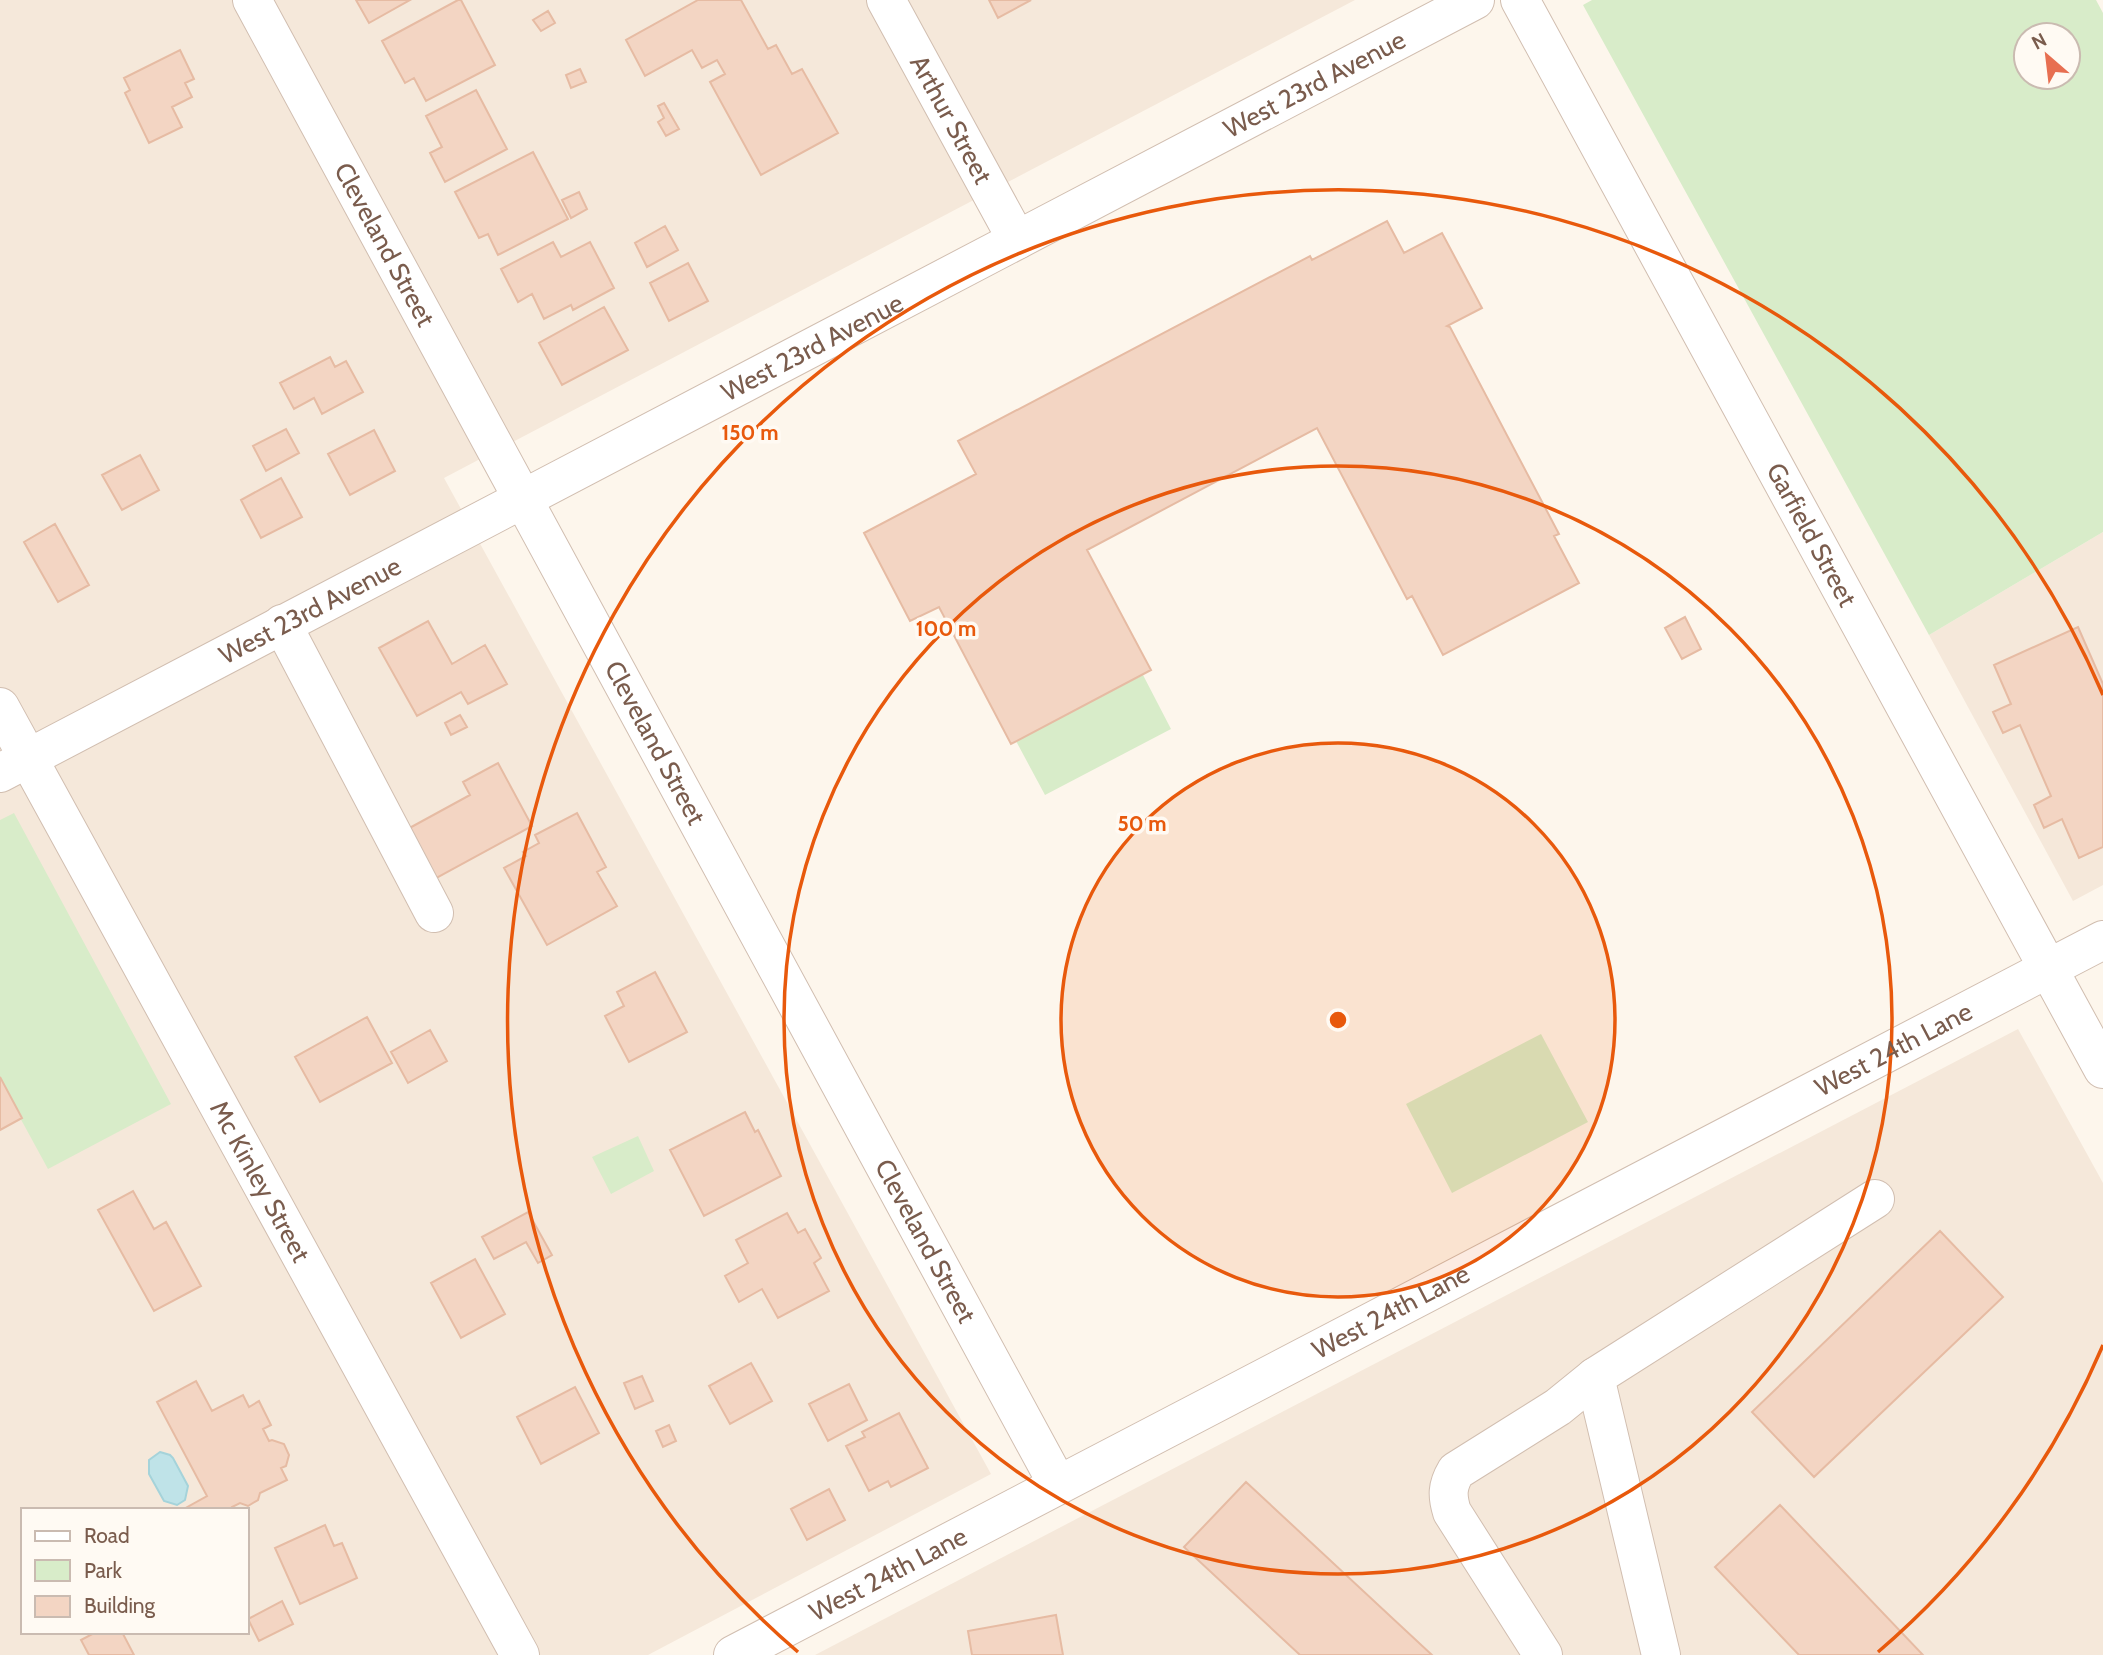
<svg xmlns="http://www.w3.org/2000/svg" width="2103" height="1655" font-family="Cabin,sans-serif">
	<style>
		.residential { fill: #f5e8da; fill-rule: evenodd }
		.green { fill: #d8ecc9; fill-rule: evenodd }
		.water { fill: #bfe3e8; stroke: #a5d3da; stroke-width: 2 }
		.building { fill: #f3d5c3; stroke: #e6bba3; stroke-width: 2 }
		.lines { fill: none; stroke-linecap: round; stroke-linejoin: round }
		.minor-casing { stroke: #d1beb0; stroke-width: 40 }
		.minor { stroke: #fff; stroke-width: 38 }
		.ring { fill: none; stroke: #e8590c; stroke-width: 3.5 }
		.labels { text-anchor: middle; stroke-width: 7; stroke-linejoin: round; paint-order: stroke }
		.street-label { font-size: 26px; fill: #7a5c4d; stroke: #fffaf3 }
		.centre { fill: #e8590c; stroke: #fffaf3; stroke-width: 3.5 }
		.ring-label { font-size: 21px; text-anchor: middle; font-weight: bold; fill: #e8590c; stroke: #fffaf3; stroke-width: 7; stroke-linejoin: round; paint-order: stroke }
	</style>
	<rect width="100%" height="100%" fill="#fdf6ec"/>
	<path class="residential" d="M 0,0 L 1355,0 L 444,478 L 991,1474 L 648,1655 L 0,1655 ZM 23,1510 L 247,1510 L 247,1632 L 23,1632 Z
		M 2103,532 L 2103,885 L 2073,901 L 1929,635 Z
		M 2018,1029 L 2103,1183 L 2103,1655 L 815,1655 Z"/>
	<path class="green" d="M 1592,0 L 2096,0 L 2103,13 L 2103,532 L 1929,635 L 1583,5 ZM 2068,35 L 2068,77 L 2026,77 L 2026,35 Z
		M 1143,675 L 1171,729 L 1045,795 L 1016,741 Z
		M 14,813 L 171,1104 L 48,1169 L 0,1081 L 0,820 Z
		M 1541,1034 L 1588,1122 L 1452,1193 L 1406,1104 Z
		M 638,1136 L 654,1171 L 611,1194 L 592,1157 Z"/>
	<path class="water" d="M 160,1452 L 170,1455 L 173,1458 L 188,1486 L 185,1500 L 177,1505 L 164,1501 L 149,1474 L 149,1460 Z"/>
	<path class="building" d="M 356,0 L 410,0 L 369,23 Z
		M 458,0 L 461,0 L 495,65 L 426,101 L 414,78 L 405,83 L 382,41 Z
		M 698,0 L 741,0 L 768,49 L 776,45 L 792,74 L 802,69 L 838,133 L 761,175 L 710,82 L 725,74 L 717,60 L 702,68 L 692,50 L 645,76 L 626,40 Z
		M 989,0 L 1031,0 L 998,18 Z
		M 548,11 L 555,23 L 541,31 L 533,20 Z
		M 180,50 L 194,79 L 185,83 L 192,97 L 172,107 L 182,127 L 149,143 L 125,93 L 130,90 L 124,78 Z
		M 580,69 L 586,82 L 571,88 L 566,75 Z
		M 476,90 L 507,149 L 445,182 L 430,153 L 442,147 L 426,116 Z
		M 664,103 L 679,129 L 666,136 L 658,122 L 664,118 L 658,106 Z
		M 533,152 L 568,219 L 498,255 L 488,234 L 479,238 L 455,192 Z
		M 579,192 L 587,209 L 571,218 L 562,200 Z
		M 1387,221 L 1404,253 L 1442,233 L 1482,308 L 1447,326 L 1450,327 L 1559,534 L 1554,536 L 1579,583 L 1443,655 L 1412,596 L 1407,599 L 1317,428 L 1087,550 L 1151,670 L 1011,744 L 939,607 L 910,621 L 864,533 L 976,474 L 958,441 L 1310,256 L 1312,260 Z
		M 665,226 L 678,250 L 647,267 L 635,243 Z
		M 553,242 L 561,257 L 590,242 L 614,288 L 573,310 L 571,305 L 544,319 L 532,294 L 518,302 L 501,269 Z
		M 688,263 L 708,301 L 669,321 L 650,283 Z
		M 604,307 L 628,350 L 562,385 L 539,343 Z
		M 330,357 L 335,367 L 346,361 L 363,392 L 322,414 L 314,398 L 294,409 L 280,383 Z
		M 286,429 L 299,453 L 266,471 L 253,446 Z
		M 374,430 L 395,471 L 350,495 L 328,454 Z
		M 140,455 L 159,490 L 122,510 L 102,475 Z
		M 281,478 L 302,517 L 261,538 L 241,500 Z
		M 55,524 L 89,585 L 58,602 L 24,542 Z
		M 1685,617 L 1701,649 L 1682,659 L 1665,628 Z
		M 428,621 L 452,664 L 485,645 L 507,684 L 468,704 L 461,692 L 417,716 L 379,648 Z
		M 2078,627 L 2103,684 L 2103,847 L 2079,858 L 2062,819 L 2044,828 L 2034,805 L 2051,796 L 2020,725 L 2003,733 L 1993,712 L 2011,704 L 1994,665 Z
		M 460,715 L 467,727 L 451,735 L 445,723 Z
		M 498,763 L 532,826 L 431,881 L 404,831 L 470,795 L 463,782 Z
		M 577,813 L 606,867 L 597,872 L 617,906 L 547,945 L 504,868 L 526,856 L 523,852 L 539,843 L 535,835 Z
		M 655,972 L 687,1032 L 629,1062 L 605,1016 L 624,1006 L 617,992 Z
		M 367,1017 L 392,1063 L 320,1102 L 295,1057 Z
		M 430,1030 L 447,1061 L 408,1083 L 391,1052 Z
		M 0,1077 L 22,1118 L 0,1130 Z
		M 745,1112 L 755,1132 L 758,1130 L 781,1176 L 704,1216 L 670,1150 Z
		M 133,1191 L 154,1229 L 166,1222 L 201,1286 L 154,1311 L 98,1210 Z
		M 528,1212 L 552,1255 L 538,1263 L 526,1242 L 494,1259 L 482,1237 Z
		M 787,1213 L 798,1233 L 805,1229 L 821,1258 L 814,1263 L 829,1291 L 778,1318 L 762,1289 L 739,1302 L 725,1276 L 748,1263 L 736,1240 Z
		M 1940,1231 L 2003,1297 L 1814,1477 L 1752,1412 Z
		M 475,1259 L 505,1314 L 461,1338 L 431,1283 Z
		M 751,1363 L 772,1401 L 730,1424 L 709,1386 Z
		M 642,1376 L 653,1401 L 635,1409 L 624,1383 Z
		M 196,1381 L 212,1411 L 243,1395 L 249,1407 L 259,1401 L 271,1425 L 263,1429 L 269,1441 L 272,1440 L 284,1444 L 289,1455 L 286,1466 L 281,1468 L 287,1480 L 260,1493 L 258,1500 L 248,1506 L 240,1503 L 232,1507 L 233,1510 L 182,1510 L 207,1496 L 157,1402 Z
		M 849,1384 L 867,1420 L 828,1441 L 809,1404 Z
		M 575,1387 L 599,1433 L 541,1464 L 517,1417 Z
		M 899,1413 L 928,1468 L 891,1487 L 888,1481 L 869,1491 L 846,1446 L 865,1437 L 862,1432 Z
		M 669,1425 L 676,1441 L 663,1447 L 656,1431 Z
		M 1246,1482 L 1432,1655 L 1300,1655 L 1184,1547 Z
		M 829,1489 L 845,1520 L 807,1540 L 791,1509 Z
		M 1780,1505 L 1923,1655 L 1799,1655 L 1715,1567 Z
		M 325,1525 L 334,1546 L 342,1543 L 357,1578 L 300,1604 L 275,1548 Z
		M 282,1601 L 293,1624 L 259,1641 L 248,1619 Z
		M 1056,1615 L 1063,1655 L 972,1655 L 968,1631 Z
		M 96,1632 L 122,1632 L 134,1655 L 89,1655 L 81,1640 Z"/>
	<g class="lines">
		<g class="minor-casing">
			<g id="minor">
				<path id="s1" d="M 252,0 L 1058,1485"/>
				<path id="s2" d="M 886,0 L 1017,240"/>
				<path id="s3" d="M 1520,0 L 2103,1069"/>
				<path d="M 282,624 L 434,913"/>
				<path id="s4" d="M 0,707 L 520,1655"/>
				<path id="s5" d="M 0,773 L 1475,0"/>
				<path id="s6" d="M 733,1655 L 2103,940"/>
				<path d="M 1543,1655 L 1452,1512 C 1447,1496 1447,1486 1456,1471 L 1558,1407 L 1595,1377"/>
				<path d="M 1661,1655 L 1595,1377 L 1875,1199"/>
			</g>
		</g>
		<use href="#minor" class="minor"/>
	</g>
	<circle cx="1338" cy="1020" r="277" fill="#e8590c" fill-opacity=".12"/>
	<g class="ring">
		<circle cx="1338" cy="1020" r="277"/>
		<circle cx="1338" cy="1020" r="554"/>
		<path d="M2103 1345A831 831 0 0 1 1878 1652M798 1652A831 831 0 1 1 2103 695"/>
	</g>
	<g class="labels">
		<g class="street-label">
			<text dy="9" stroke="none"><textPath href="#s5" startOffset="1484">West 23rd Avenue</textPath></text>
			<text dy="9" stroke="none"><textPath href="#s2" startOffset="136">Arthur Street</textPath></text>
			<text dy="9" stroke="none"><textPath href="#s1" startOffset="278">Cleveland Street</textPath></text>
			<text dy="9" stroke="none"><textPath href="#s5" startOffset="917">West 23rd Avenue</textPath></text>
			<text dy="9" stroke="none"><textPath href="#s3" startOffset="609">Garfield Street</textPath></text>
			<text dy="9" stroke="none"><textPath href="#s5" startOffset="350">West 23rd Avenue</textPath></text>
			<text dy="9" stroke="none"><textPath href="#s1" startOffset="845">Cleveland Street</textPath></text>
			<text dy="9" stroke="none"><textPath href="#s6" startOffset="1309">West 24th Lane</textPath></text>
			<text dy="9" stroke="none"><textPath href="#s4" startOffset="541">Mc Kinley Street</textPath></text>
			<text dy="9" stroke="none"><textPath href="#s1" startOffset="1412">Cleveland Street</textPath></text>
			<text dy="9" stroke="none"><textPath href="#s6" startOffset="742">West 24th Lane</textPath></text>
			<text dy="9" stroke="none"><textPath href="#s6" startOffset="175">West 24th Lane</textPath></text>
		</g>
	</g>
	<circle cx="1338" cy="1020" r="10" class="centre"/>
	<g class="ring-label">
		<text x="750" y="440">150 m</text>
		<text x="946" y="636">100 m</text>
		<text x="1142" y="831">50 m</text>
	</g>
	<rect x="21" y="1508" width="228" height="126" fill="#fffaf3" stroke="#cabbb1" stroke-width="2"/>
	<rect x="35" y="1531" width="35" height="10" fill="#ffffff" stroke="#cabbb1" stroke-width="2"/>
	<text x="84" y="1543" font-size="21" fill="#7a5c4d">Road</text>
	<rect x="35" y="1560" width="35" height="21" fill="#d8ecc9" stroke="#cabbb1" stroke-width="2"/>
	<text x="84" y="1578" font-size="21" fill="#7a5c4d">Park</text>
	<rect x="35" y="1596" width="35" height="21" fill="#f3d5c3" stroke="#cabbb1" stroke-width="2"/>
	<text x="84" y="1613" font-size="21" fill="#7a5c4d">Building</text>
	<g transform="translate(2047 56) rotate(332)"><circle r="33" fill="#fffaf3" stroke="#cabbb1" stroke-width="2"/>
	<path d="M0-5L12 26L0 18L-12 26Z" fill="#e76f51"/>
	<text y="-10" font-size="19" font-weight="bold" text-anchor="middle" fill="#7a5c4d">N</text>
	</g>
</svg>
